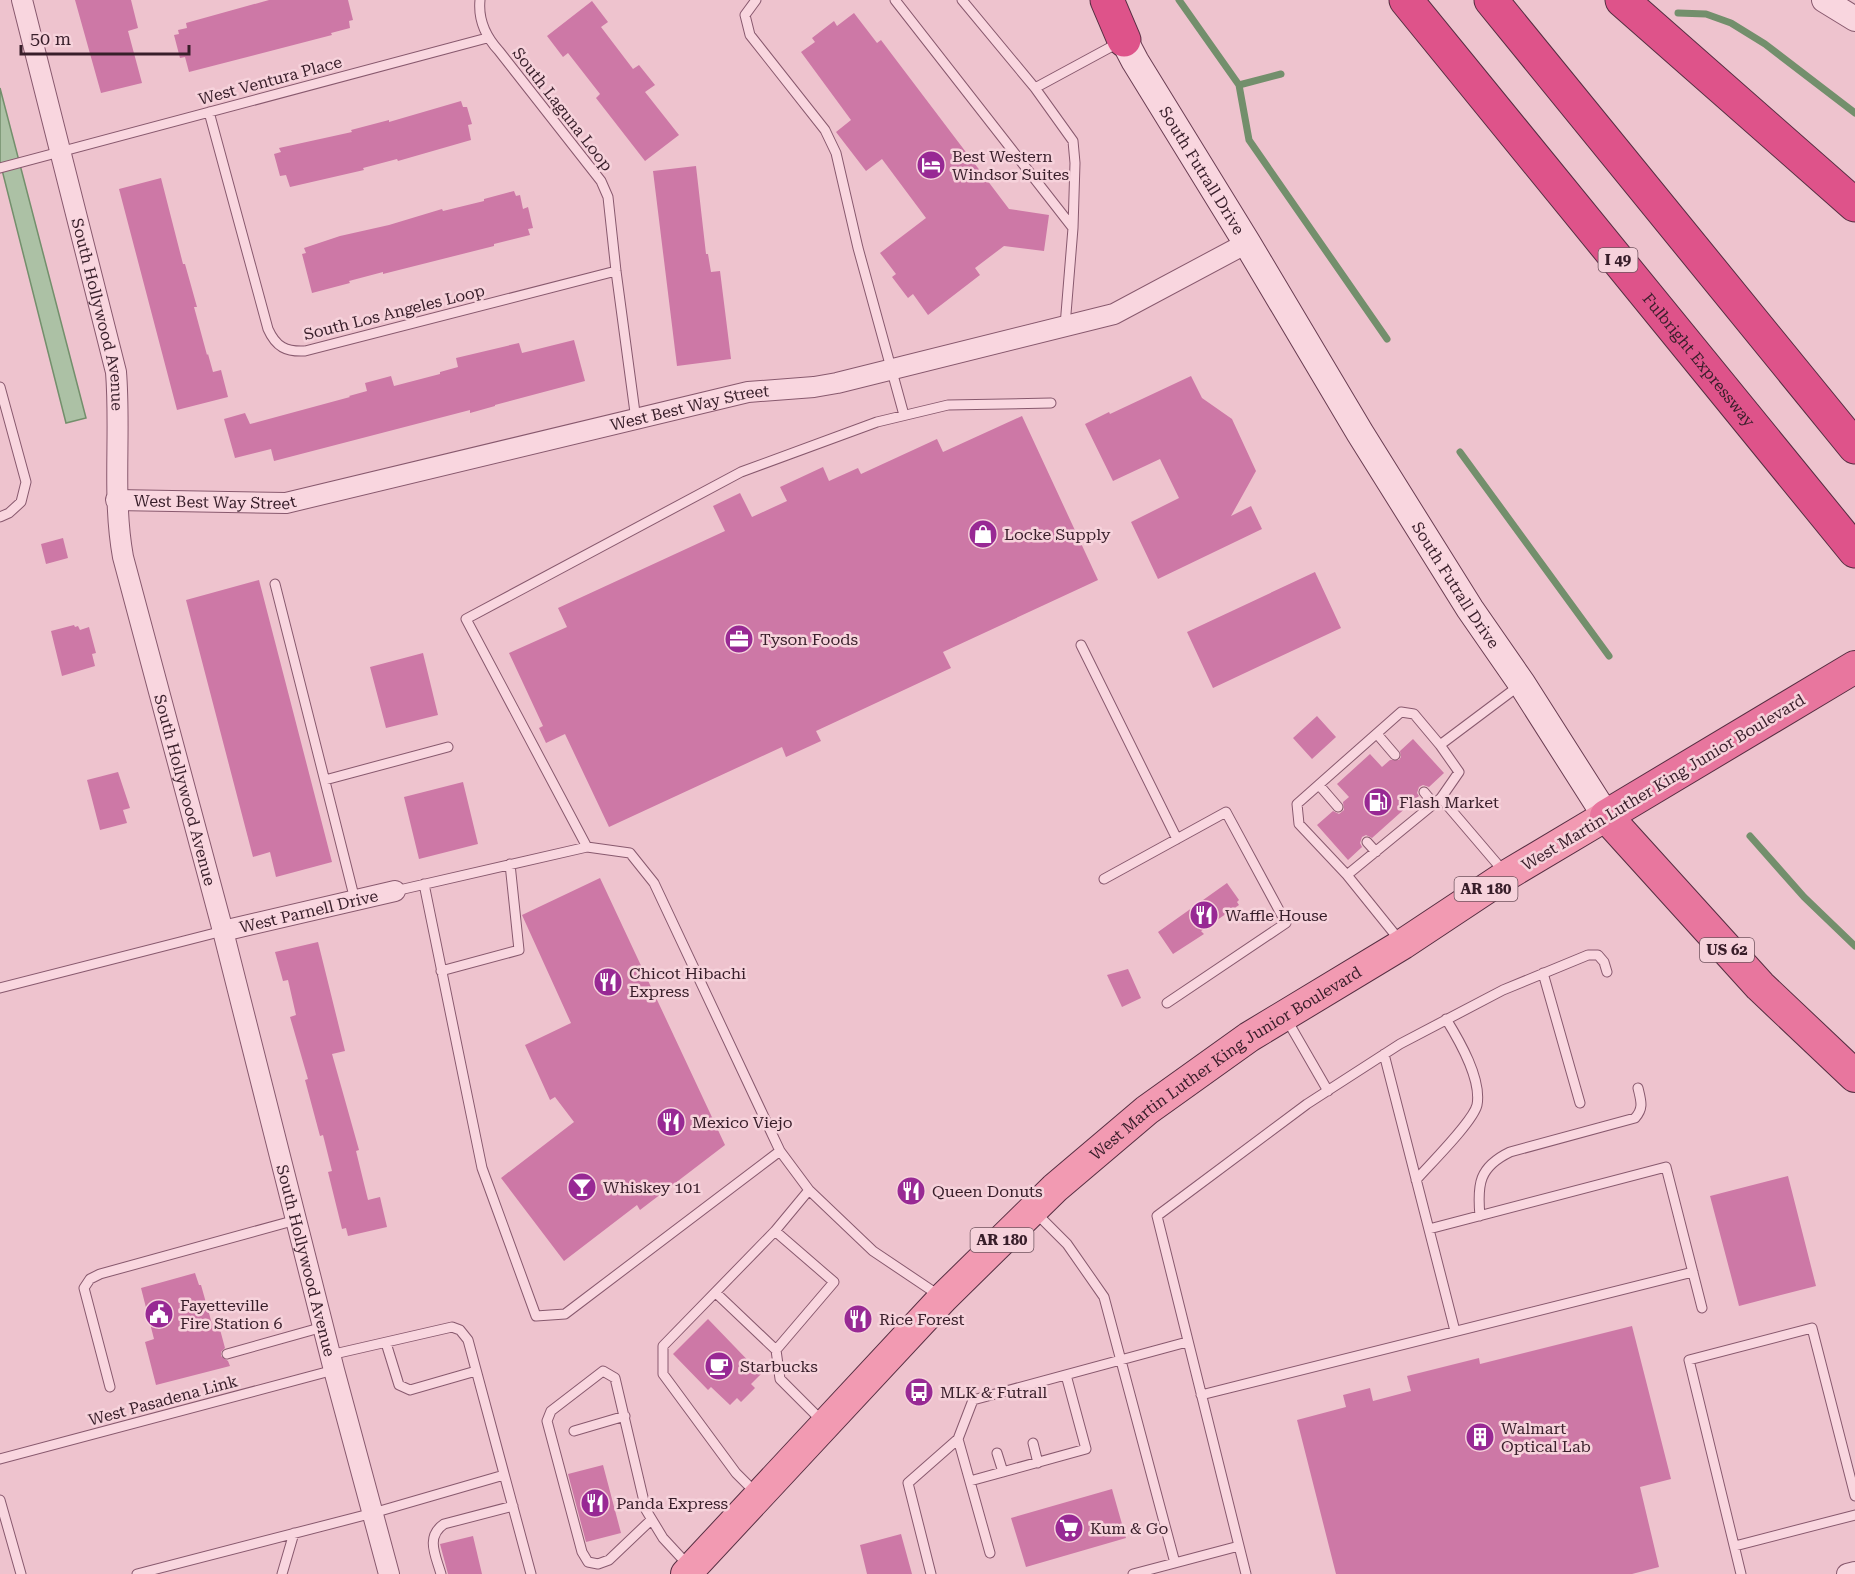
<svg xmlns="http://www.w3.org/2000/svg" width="1855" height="1574" font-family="'Roboto Serif',serif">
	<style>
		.water { fill: #acc1a5; stroke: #738f6c; stroke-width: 1.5 }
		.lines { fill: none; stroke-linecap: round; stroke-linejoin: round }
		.stream { stroke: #738f6c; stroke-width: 7 }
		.building { fill: #cd78a6 }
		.service-casing { stroke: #88596e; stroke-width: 11 }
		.minor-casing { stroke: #88596e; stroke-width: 22 }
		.tertiary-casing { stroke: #88596e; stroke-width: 26 }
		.secondary-casing { stroke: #6a3d52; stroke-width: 29 }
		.primary-casing { stroke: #562e42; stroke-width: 32 }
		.trunk-casing { stroke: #562e42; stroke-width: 34 }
		.motorway-casing { stroke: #562e42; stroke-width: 35 }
		.service { stroke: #f9d6df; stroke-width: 9 }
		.minor { stroke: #f9d6df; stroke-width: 20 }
		.tertiary { stroke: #f9d6df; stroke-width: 24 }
		.secondary { stroke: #f9d6df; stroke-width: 27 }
		.primary { stroke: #f29ab2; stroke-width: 30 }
		.trunk { stroke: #e8769e; stroke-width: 32 }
		.motorway { stroke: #de538a; stroke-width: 33 }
		.labels { text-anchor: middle; stroke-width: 5; stroke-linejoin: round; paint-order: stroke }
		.shield { fill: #f6d2db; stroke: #71545f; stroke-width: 1.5 }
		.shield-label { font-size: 15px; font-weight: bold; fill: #381e2a }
		.street-label { font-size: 16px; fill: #381e2a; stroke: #f6d2db }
		.poi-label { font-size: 16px; fill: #381e2a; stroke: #f6d2db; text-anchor: start }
	</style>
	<rect width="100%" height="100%" fill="#eec3ce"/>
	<path class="water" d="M 0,88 L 86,418 L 66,423 L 0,162 Z"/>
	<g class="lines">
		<path class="stream" d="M 1179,0 L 1239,85 L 1249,140 L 1387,339
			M 1678,13 L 1706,14 L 1731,23 L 1765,44 L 1855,113
			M 1239,85 L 1281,74
			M 1460,452 L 1609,656
			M 1750,836 L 1804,897 L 1855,946"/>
	</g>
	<path class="building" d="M 75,0 L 131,0 L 138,28 L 128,31 L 142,83 L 101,93 Z
		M 269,0 L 348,0 L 353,20 L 349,21 L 350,28 L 331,33 L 332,35 L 189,72 L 185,57 L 180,58 L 174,35 L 179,34 L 178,30 L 187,28 L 186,23 Z
		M 592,1 L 608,22 L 601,27 L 633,69 L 639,65 L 655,85 L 645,92 L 679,135 L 645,161 L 596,98 L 600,94 L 568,53 L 563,57 L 547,36 Z
		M 854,13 L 877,43 L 881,40 L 1009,209 L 1049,215 L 1044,251 L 1004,246 L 975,268 L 980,275 L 928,315 L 913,294 L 908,298 L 892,277 L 896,274 L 880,253 L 926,218 L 882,159 L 866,171 L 836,132 L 851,120 L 801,52 L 815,42 L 812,38 L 834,21 L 837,26 Z
		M 461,101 L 463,107 L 467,107 L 472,124 L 468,125 L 471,140 L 398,161 L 397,159 L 363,168 L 364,170 L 290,187 L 286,175 L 280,176 L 274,154 L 281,152 L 279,148 L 352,132 L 351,130 L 389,120 L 389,122 Z
		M 696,166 L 706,254 L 708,254 L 711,272 L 720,271 L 731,359 L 677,366 L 653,171 Z
		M 161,178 L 183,264 L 185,264 L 197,307 L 194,307 L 207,355 L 208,354 L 213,372 L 221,370 L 228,397 L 177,410 L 119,189 Z
		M 514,191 L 516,196 L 520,195 L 523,209 L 528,207 L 533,228 L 528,229 L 530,235 L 494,244 L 494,246 L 383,274 L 383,272 L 349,281 L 350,283 L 312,293 L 302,254 L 306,253 L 304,248 L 340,236 L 389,225 L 442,209 L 443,211 L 484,201 L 484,199 Z
		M 574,340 L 585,381 L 495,405 L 495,406 L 470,413 L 470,410 L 274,461 L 271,449 L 235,458 L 224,419 L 245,413 L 250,424 L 350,397 L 349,396 L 367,391 L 365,383 L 391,376 L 394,386 L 440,374 L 440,372 L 458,367 L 456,358 L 519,343 L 522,353 Z
		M 1191,376 L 1202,398 L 1232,419 L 1256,471 L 1231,516 L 1251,506 L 1262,529 L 1158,579 L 1131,522 L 1179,498 L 1160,459 L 1113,481 L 1085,424 L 1109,412 L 1110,414 Z
		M 1022,416 L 1098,580 L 943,652 L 951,668 L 816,731 L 821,741 L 786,757 L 782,747 L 609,827 L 565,734 L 546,743 L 539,728 L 543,726 L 509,653 L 567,627 L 558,608 L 725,531 L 713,506 L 740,493 L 752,517 L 787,501 L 780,487 L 823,467 L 829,481 L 858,468 L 861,474 L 937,439 L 943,452 Z
		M 63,538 L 68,558 L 46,564 L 41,544 Z
		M 1315,572 L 1341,628 L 1213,688 L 1187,632 Z
		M 259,580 L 332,862 L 276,877 L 270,852 L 253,857 L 186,600 Z
		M 74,625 L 75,627 L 78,626 L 80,630 L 89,627 L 96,653 L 92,654 L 95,666 L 62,676 L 51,631 Z
		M 423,653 L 438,715 L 386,728 L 370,667 Z
		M 1317,716 L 1336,737 L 1312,759 L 1293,738 Z
		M 1413,739 L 1444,773 L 1429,787 L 1423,785 L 1419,787 L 1417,793 L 1419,796 L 1372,838 L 1366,835 L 1362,837 L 1360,843 L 1362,847 L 1348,860 L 1317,825 L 1333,811 L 1339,814 L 1344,810 L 1343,802 L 1349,797 L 1337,784 L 1370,754 L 1382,767 L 1390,760 L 1399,760 L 1401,757 L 1400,751 Z
		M 118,772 L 130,808 L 123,810 L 127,823 L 100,830 L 87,780 Z
		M 463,782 L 478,844 L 419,859 L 404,797 Z
		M 600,878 L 725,1145 L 640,1210 L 637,1205 L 564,1261 L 501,1178 L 574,1122 L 555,1097 L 550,1100 L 525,1045 L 571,1023 L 522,915 Z
		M 1227,883 L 1239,900 L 1237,902 L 1239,905 L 1201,931 L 1204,934 L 1173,954 L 1158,932 Z
		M 318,942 L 345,1051 L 332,1054 L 359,1150 L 356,1151 L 368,1200 L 380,1197 L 387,1227 L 348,1236 L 346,1228 L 342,1229 L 328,1172 L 332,1171 L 323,1135 L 320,1136 L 305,1080 L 308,1079 L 290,1017 L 296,1015 L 288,980 L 283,981 L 275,952 Z
		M 1128,969 L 1141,998 L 1122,1007 L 1107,975 Z
		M 1788,1176 L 1816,1286 L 1739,1306 L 1710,1196 Z
		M 195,1273 L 199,1285 L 201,1285 L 212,1324 L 218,1322 L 225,1348 L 221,1352 L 221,1356 L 228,1361 L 230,1366 L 156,1385 L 145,1342 L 154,1339 L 141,1288 Z
		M 708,1319 L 761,1374 L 751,1384 L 755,1388 L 741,1402 L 737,1398 L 730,1405 L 711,1387 L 708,1390 L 673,1354 Z
		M 1632,1326 L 1671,1479 L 1640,1487 L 1659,1567 L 1632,1574 L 1336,1574 L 1297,1420 L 1346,1407 L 1343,1395 L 1370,1388 L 1373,1401 L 1411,1391 L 1407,1376 L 1479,1358 L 1480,1364 Z
		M 603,1465 L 621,1533 L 586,1542 L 568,1474 Z
		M 1112,1489 L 1126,1538 L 1026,1567 L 1011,1518 Z
		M 901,1534 L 912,1574 L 867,1574 L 860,1545 Z
		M 473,1536 L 482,1574 L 448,1574 L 440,1544 Z"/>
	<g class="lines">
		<g class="service-casing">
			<path id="service" d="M 480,0 C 478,20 486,37 499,51 L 601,181 L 608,197 L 616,271 L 636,420
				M 756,0 L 745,15 L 750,35 L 825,130 L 836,153 L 858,248 L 904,415
				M 895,0 L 1073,228 L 1065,326
				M 962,0 L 1035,88 L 1073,141 L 1075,163 L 1073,228
				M 1035,88 L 1120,42
				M 209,112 L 268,329 C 276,347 286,352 305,351 L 616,271
				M 0,168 L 487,38
				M 0,387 L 26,482 L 21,502 L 9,513 L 0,517
				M 275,584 L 355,900
				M 1081,645 L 1177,839
				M 1377,734 L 1395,755
				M 1440,745 L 1459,772 L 1441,798 L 1505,873
				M 325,780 L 448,747
				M 1319,785 L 1338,807
				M 1424,792 L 1434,804
				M 1367,842 L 1376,852
				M 587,847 L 466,619 L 741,472 L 877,422 L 948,405 L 1051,403
				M 1347,875 L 1441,798
				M 1104,879 L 1226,812 L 1286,923 L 1167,1003
				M 424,884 L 482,1168 L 536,1316 L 565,1314 L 780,1151
				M 395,891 L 587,847 L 630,853 L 654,883 L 780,1151 L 809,1190 L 873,1251 L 940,1296
				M 1401,942 L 1347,875 L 1299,824 L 1297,804 L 1401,712 L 1414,714 L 1440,745 L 1520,685
				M 441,971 L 519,950 L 510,864
				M 1543,973 L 1580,1103
				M 0,988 L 223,931
				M 1287,1020 L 1328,1091
				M 1384,1054 L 1455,1331
				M 1416,1180 C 1429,1165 1473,1122 1477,1105 C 1482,1079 1459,1040 1446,1019
				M 1035,1212 L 1067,1244 L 1104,1297 L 1175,1563
				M 1480,1216 C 1477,1184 1479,1167 1510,1152 L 1635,1118 C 1644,1108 1641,1101 1638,1088
				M 1429,1229 L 1666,1167 L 1702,1308
				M 775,1231 L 809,1190
				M 716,1293 L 776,1350 L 780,1379 L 822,1421
				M 386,1343 L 399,1385 L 410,1390 L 476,1371
				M 227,1354 L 323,1327
				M 330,1355 L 452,1327 L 460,1330 L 468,1340 L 531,1574
				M 110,1387 L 84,1288 L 90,1279 L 100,1274 L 296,1220
				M 1201,1395 L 1693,1272
				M 574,1431 L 625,1416
				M 1033,1443 L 1038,1463
				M 997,1453 L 1003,1472
				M 0,1459 L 334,1370
				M 970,1481 L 1086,1449 L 1066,1375
				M 755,1492 L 736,1473 L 663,1374 L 663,1346 L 775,1231 L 834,1282 L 776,1350
				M 0,1500 L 21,1574
				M 651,1520 L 609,1560 L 598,1564 L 588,1562 L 582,1552 L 547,1421 L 551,1411 L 603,1371 L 615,1378 L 646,1510 L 663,1538 L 688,1565
				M 1735,1546 L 1855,1515
				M 990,1553 L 958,1439 L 973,1400 L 1187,1342
				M 137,1574 L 373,1513 L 504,1475
				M 282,1574 L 294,1533
				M 441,1574 C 436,1556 425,1537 444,1524 L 513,1506
				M 931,1574 L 908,1483 L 958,1439
				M 1133,1574 L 1239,1546
				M 1246,1574 L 1157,1216 L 1307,1104 L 1400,1044 L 1503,990 L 1588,955 L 1598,955 L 1604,962 L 1607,972
				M 1741,1574 L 1689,1360 L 1812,1328 L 1855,1496"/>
		</g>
		<g class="minor-casing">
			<g id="minor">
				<path id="s1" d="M 22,0 L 116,372 C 121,434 112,496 123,557 L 223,931 L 334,1370 L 389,1574"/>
				<path id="s2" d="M 116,500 L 286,503 L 748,392 L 814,387 L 837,383 L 1114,314 L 1247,243"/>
				<path id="s3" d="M 223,931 L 395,891"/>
				<path d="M 1847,1574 L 1855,1572"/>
			</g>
		</g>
		<g class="tertiary-casing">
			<path id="tertiary" d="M 1824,0 L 1855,19"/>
		</g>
		<g class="secondary-casing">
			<g id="secondary">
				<path id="s4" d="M 1124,40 L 1135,61 L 1247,243 L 1360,433 L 1470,609 L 1522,684 L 1606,816"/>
			</g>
		</g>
		<g class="primary-casing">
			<g id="primary">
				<path id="s5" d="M 686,1574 L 943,1298 L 1055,1188 L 1147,1110 L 1249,1037 L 1403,944 L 1507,875 L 1606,816"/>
			</g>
		</g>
		<g class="trunk-casing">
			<path id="trunk" d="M 1855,667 L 1606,816 L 1760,986 L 1855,1076"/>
		</g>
		<g class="motorway-casing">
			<g id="motorway">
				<path d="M 1107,0 L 1124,40"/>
				<path id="s6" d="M 1406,0 L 1855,551"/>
				<path d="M 1491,0 L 1855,447"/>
				<path d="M 1622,0 L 1855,205"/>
			</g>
		</g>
		<use href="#service" class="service"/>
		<use href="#minor" class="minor"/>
		<use href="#tertiary" class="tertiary"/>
		<use href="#secondary" class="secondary"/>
		<use href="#primary" class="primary"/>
		<use href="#trunk" class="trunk"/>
		<use href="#motorway" class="motorway"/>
	</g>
	<defs>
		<g id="hotel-disc" transform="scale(1.5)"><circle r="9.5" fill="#982994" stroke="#f6d2db"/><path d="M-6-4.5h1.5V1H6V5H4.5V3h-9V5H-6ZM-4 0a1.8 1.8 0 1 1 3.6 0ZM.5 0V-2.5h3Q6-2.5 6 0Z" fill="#fff"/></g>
		<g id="shop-disc" transform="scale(1.5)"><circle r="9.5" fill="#982994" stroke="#f6d2db"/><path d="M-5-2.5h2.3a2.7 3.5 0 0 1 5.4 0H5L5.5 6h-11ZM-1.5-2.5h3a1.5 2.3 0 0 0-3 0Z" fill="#fff"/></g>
		<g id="office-disc" transform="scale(1.5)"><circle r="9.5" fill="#982994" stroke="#f6d2db"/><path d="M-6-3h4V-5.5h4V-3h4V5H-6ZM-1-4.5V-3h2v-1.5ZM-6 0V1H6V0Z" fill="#fff"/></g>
		<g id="fuel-disc" transform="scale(1.5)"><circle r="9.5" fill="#982994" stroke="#f6d2db"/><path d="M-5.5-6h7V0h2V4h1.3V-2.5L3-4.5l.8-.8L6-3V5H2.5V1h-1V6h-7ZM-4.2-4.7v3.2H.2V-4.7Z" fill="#fff"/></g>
		<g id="restaurant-disc" transform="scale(1.5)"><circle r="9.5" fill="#982994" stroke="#f6d2db"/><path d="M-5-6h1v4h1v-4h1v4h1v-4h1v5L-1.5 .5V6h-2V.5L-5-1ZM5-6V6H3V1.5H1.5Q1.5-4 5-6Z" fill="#fff"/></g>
		<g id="bar-disc" transform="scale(1.5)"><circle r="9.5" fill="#982994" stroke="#f6d2db"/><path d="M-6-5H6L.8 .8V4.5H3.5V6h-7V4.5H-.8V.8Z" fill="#fff"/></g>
		<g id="civic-disc" transform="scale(1.5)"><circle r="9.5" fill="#982994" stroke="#f6d2db"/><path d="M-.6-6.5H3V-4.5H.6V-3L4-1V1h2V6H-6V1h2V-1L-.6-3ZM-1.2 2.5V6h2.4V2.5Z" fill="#fff"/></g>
		<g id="cafe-disc" transform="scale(1.5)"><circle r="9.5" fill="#982994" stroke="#f6d2db"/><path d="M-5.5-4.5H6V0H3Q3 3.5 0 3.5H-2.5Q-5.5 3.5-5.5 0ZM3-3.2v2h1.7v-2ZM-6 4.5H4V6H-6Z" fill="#fff"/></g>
		<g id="bus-disc" transform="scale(1.5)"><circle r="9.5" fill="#982994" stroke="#f6d2db"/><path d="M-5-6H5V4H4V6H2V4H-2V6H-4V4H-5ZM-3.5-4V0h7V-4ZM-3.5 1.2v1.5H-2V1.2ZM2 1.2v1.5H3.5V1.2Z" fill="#fff"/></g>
		<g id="building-disc" transform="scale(1.5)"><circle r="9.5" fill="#982994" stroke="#f6d2db"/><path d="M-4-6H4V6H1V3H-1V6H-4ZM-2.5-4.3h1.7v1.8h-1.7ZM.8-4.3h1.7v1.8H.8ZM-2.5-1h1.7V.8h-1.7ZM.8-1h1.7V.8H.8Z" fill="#fff"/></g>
		<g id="supermarket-disc" transform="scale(1.5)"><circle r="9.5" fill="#982994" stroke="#f6d2db"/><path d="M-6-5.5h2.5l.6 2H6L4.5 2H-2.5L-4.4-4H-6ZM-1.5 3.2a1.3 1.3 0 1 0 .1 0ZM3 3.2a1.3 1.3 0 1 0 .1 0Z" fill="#fff"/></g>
	</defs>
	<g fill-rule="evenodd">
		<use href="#hotel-disc" x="931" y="165"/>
		<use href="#shop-disc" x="983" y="534"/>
		<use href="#office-disc" x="739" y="639"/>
		<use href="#fuel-disc" x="1378" y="802"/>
		<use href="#restaurant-disc" x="1204" y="915"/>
		<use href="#restaurant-disc" x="608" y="982"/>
		<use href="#restaurant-disc" x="671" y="1122"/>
		<use href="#bar-disc" x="582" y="1187"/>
		<use href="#restaurant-disc" x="911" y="1191"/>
		<use href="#civic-disc" x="159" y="1314"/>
		<use href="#restaurant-disc" x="858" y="1319"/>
		<use href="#cafe-disc" x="719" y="1366"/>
		<use href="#bus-disc" x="919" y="1392"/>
		<use href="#building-disc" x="1480" y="1437"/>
		<use href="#restaurant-disc" x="595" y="1503"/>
		<use href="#supermarket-disc" x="1069" y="1528"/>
	</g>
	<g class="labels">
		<g class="shield">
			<rect x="1598.5" y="248" width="39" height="24" rx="4.5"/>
			<rect x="1454.5" y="877" width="63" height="24" rx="4.5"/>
			<rect x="1700" y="938" width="54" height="24" rx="4.5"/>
			<rect x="970.5" y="1228" width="63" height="24" rx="4.5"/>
		</g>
		<g class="shield-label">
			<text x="1618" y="265">I 49</text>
			<text x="1486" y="894">AR 180</text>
			<text x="1727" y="955">US 62</text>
			<text x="1002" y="1245">AR 180</text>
		</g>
		<g class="street-label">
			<text transform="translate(270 80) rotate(-15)" y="6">West Ventura Place</text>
			<text transform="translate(563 109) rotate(52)" y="6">South Laguna Loop</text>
			<text dy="6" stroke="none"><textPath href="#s4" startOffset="152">South Futrall Drive</textPath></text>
			<text transform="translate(394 312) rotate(-14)" y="6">South Los Angeles Loop</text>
			<text dy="6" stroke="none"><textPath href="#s1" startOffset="324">South Hollywood Avenue</textPath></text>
			<text dy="6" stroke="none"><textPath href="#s6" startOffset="464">Fulbright Expressway</textPath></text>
			<text dy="6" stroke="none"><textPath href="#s2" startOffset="585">West Best Way Street</textPath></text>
			<text dy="6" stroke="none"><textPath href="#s2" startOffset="99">West Best Way Street</textPath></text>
			<text dy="6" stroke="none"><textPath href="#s4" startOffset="638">South Futrall Drive</textPath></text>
			<text transform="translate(1663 782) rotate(-31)" y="6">West Martin Luther King Junior Boulevard</text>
			<text dy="6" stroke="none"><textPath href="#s1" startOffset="810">South Hollywood Avenue</textPath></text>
			<text dy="6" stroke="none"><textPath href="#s3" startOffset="88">West Parnell Drive</textPath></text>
			<text dy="6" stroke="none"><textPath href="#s5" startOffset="746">West Martin Luther King Junior Boulevard</textPath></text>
			<text dy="6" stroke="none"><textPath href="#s1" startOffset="1296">South Hollywood Avenue</textPath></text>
			<text transform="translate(163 1400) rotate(-15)" y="6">West Pasadena Link</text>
		</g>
		<g class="poi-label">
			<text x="952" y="162">Best Western<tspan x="952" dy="18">Windsor Suites</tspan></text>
			<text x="1004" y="540">Locke Supply</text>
			<text x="760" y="645">Tyson Foods</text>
			<text x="1399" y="808">Flash Market</text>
			<text x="1225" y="921">Waffle House</text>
			<text x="629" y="979">Chicot Hibachi<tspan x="629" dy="18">Express</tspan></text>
			<text x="692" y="1128">Mexico Viejo</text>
			<text x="603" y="1193">Whiskey 101</text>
			<text x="932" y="1197">Queen Donuts</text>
			<text x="180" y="1311">Fayetteville<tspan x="180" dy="18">Fire Station 6</tspan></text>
			<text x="879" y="1325">Rice Forest</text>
			<text x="740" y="1372">Starbucks</text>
			<text x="940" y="1398">MLK &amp; Futrall</text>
			<text x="1501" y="1434">Walmart<tspan x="1501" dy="18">Optical Lab</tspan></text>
			<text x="616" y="1509">Panda Express</text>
			<text x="1090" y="1534">Kum &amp; Go</text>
		</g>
	</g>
	<path d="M21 45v9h168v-9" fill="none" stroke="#381e2a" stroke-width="3"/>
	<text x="30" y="45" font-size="18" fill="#381e2a" stroke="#f6d2db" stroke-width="4.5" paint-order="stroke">50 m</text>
</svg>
